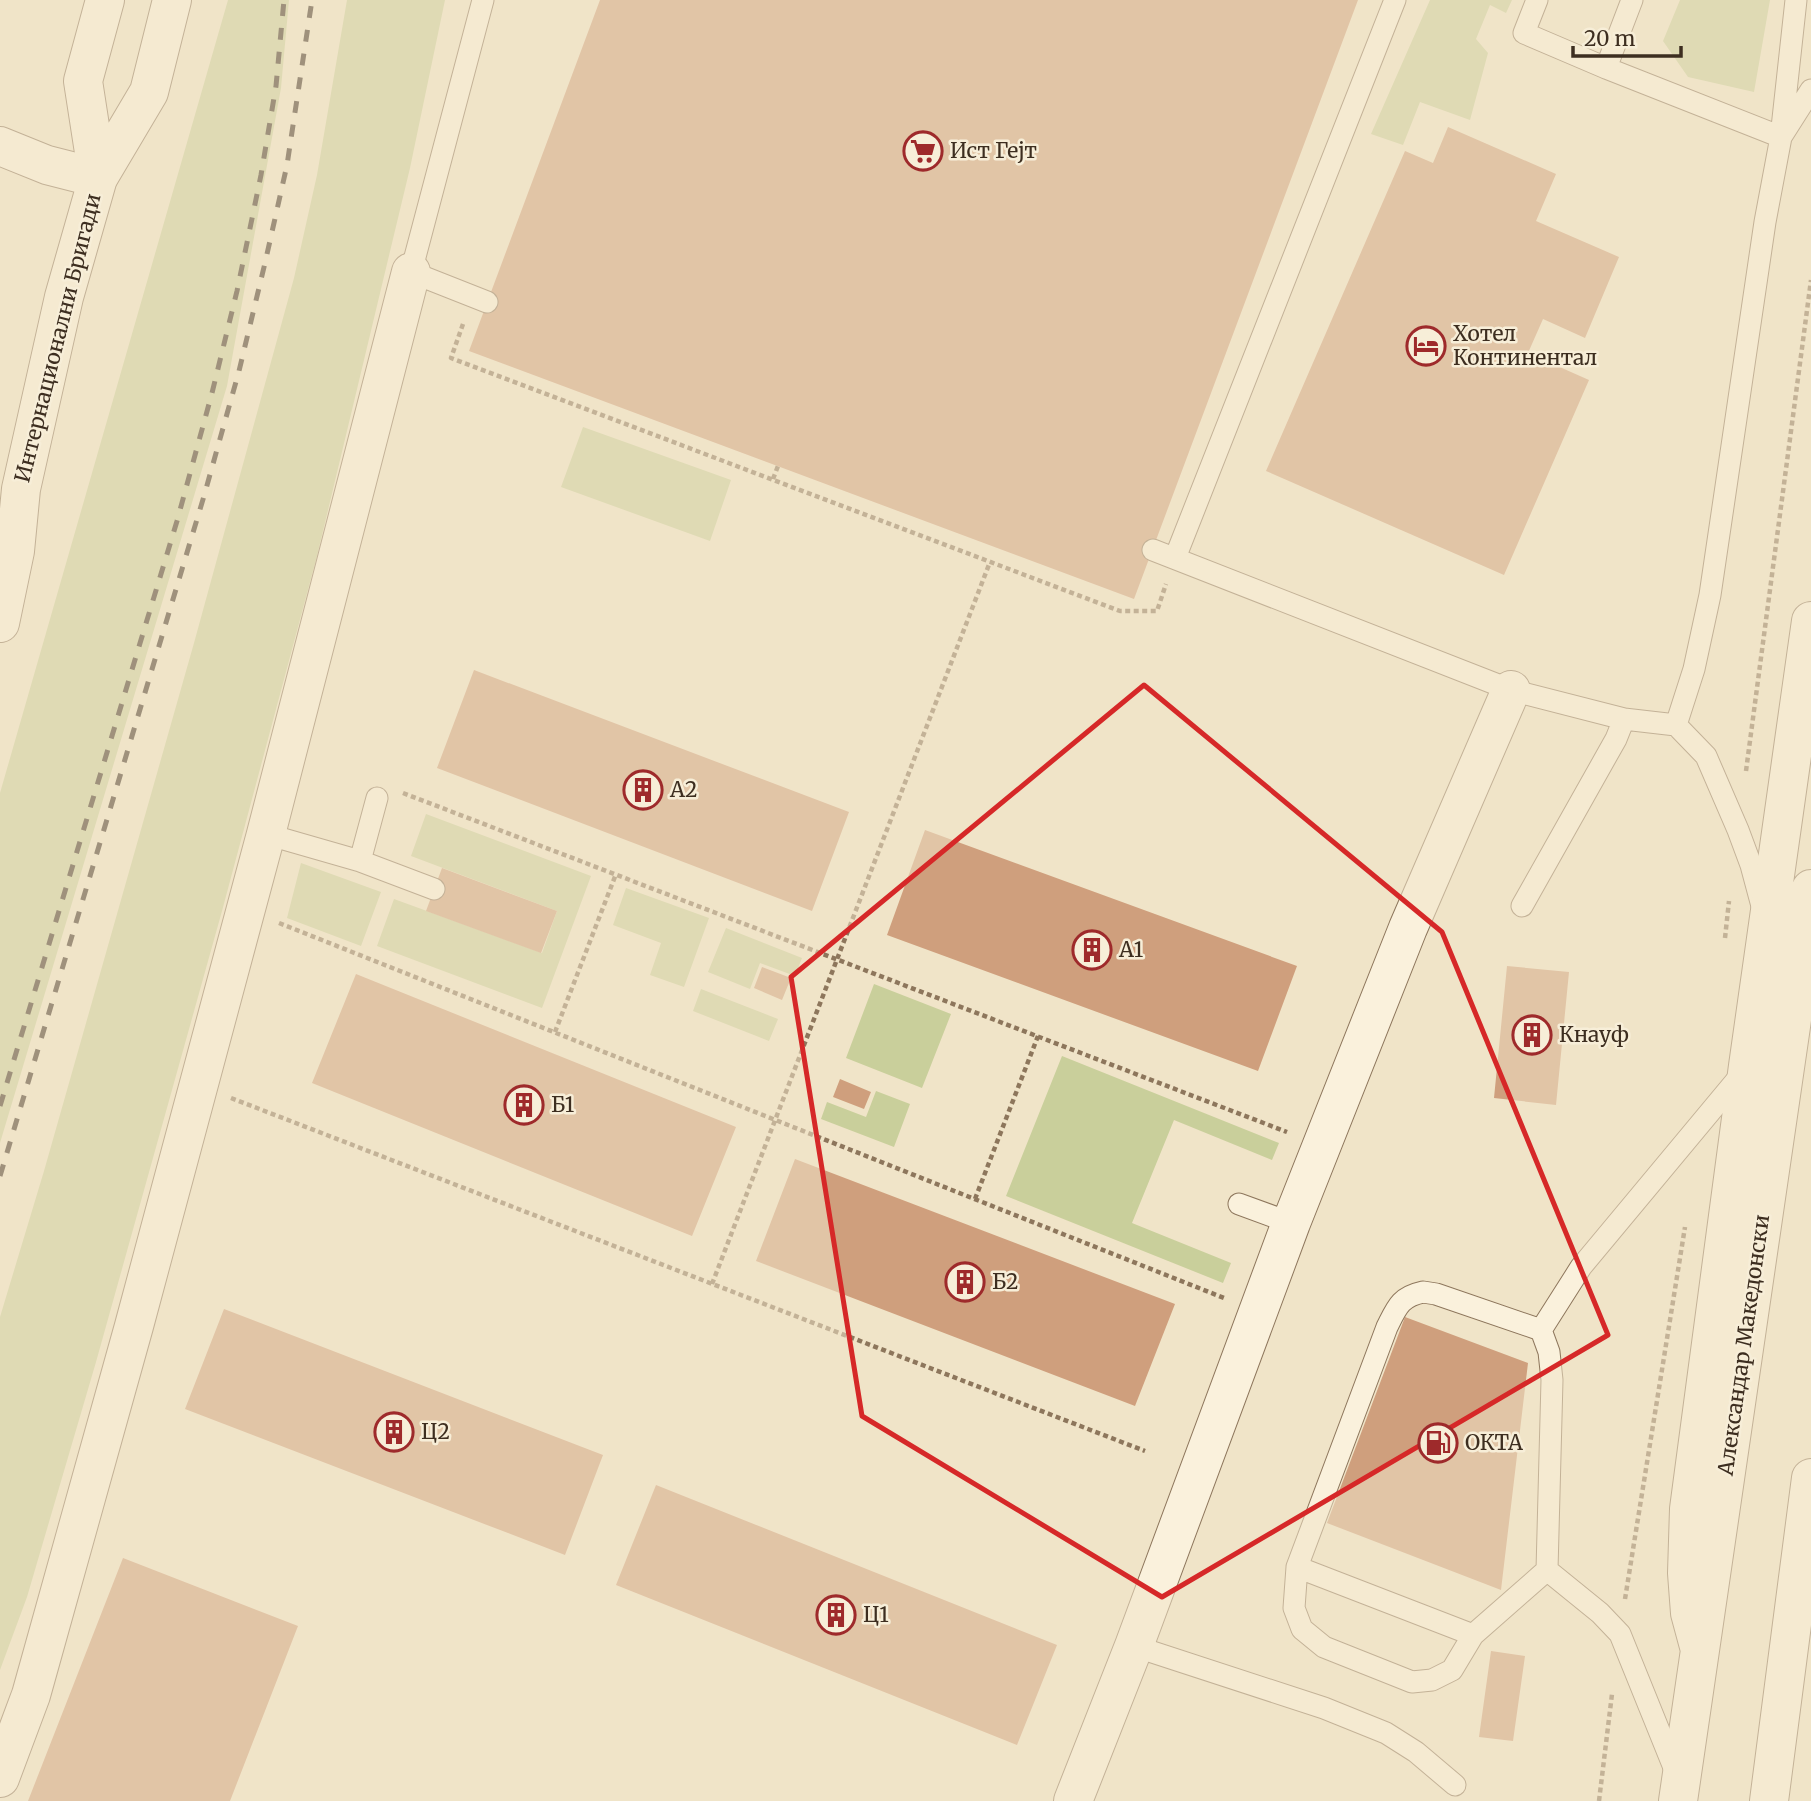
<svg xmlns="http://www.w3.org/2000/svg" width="1811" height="1801" font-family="Merriweather,serif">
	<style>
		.green { fill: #c9cf9b }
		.building { fill: #cf9f7d }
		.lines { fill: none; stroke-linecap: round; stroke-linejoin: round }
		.service-casing { stroke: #8d765c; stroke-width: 23 }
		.minor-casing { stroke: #8d765c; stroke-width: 40 }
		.tertiary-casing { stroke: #8d765c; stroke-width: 40 }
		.path { stroke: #8d765c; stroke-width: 4.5; stroke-dasharray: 5 3.5; stroke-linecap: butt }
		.service { stroke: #faf1dc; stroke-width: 21 }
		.minor { stroke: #faf1dc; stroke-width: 38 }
		.tertiary { stroke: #faf1dc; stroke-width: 38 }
		.rail { stroke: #3d2e20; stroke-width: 5; stroke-dasharray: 12 12; stroke-linecap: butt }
		.marked { fill: none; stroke: #d62828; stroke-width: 5; stroke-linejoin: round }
		.labels { text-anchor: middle; stroke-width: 5; stroke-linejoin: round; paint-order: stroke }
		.poi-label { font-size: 21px; fill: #3d2e20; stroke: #f7eed8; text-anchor: start }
		.street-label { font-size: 21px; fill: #3d2e20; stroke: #f7eed8 }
	</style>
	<rect width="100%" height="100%" fill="#f0e4c8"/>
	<path class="green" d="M 228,0 L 289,0 L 281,88 L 227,386 L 0,1143 L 0,793 Z
		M 347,0 L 445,0 L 410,168 L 317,556 L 222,911 L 96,1362 L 27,1597 L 0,1670 L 0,1317 L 44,1171 L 194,643 L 294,278 L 317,175 Z
		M 1430,0 L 1512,0 L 1506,13 L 1490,5 L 1476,39 L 1488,53 L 1470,120 L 1420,102 L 1403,145 L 1371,134 Z
		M 1680,0 L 1770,0 L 1754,92 L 1688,77 L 1663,41 Z
		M 583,427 L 731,480 L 710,541 L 561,487 Z
		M 426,814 L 591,876 L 542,1008 L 377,946 L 394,899 L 542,953 L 557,911 L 411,856 Z
		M 301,863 L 381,892 L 361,946 L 287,918 Z
		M 626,888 L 709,918 L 684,987 L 650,975 L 661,943 L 613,925 Z
		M 726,928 L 802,958 L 795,976 L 760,963 L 750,989 L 708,972 Z
		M 874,984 L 951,1014 L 922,1088 L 846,1058 Z
		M 701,989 L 778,1019 L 769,1041 L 693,1011 Z
		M 1062,1056 L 1279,1143 L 1272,1160 L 1174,1120 L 1132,1223 L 1231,1263 L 1223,1283 L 1006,1196 Z
		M 876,1091 L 910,1104 L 894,1147 L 821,1119 L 827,1102 L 866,1117 Z"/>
	<path class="building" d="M 600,0 L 1358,0 L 1134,599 L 469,351 Z
		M 1448,127 L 1556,174 L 1536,221 L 1619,257 L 1585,338 L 1543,319 L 1528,353 L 1589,380 L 1504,575 L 1266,471 L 1405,151 L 1433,163 Z
		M 474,670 L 849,812 L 812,911 L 437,768 Z
		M 925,830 L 1297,966 L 1258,1071 L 887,935 Z
		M 442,868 L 557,911 L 541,953 L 426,911 Z
		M 1507,966 L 1569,972 L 1556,1105 L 1494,1098 Z
		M 762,967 L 791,978 L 782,1000 L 754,988 Z
		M 356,974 L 736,1127 L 692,1236 L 312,1083 Z
		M 840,1079 L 871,1092 L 864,1109 L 833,1097 Z
		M 795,1159 L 1175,1304 L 1135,1406 L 756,1261 Z
		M 224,1309 L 603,1455 L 565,1555 L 185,1409 Z
		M 1405,1317 L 1528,1363 L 1501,1590 L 1327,1523 Z
		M 656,1485 L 1057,1645 L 1017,1745 L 616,1585 Z
		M 123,1558 L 298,1626 L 230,1801 L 28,1801 Z
		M 1491,1651 L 1525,1656 L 1513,1741 L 1479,1737 Z"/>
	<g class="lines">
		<g class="service-casing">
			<path id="service" d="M 483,0 L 411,272 L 487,302
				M 1537,0 L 1524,33 L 1606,68
				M 1632,0 L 1606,68 L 1781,137 L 1811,90
				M 1153,550 L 1511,690 L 1624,719 L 1676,725 L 1706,756 L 1738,830 L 1751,865 L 1762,906
				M 1175,558 L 1395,0
				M 1676,725 L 1694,669 L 1710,595 L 1765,222 L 1781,137 L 1796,0
				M 266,834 L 360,861 L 377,798
				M 360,861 L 434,889
				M 1522,906 L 1616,739 L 1624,719
				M 1239,1204 L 1291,1223
				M 1423,1292 L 1436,1294 L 1541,1330 L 1549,1352 L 1552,1380 L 1547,1570 L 1473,1635 L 1452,1670 L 1432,1680 L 1412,1682 L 1324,1647 L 1302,1629 L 1294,1608 L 1297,1567 L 1387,1327 C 1397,1307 1400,1297 1423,1292 Z
				M 1541,1330 L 1581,1267 L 1740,1076
				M 1297,1567 L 1473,1635
				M 1547,1570 L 1600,1613 L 1620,1634 L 1677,1775
				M 1134,1646 L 1324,1708 L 1386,1733 L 1416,1752 L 1455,1785"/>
		</g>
		<g class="minor-casing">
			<path id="minor" d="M 0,146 L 47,165 L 98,178
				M 0,1778 L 31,1695 L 134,1326 L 266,834 L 411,272
				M 1073,1801 L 1134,1646 L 1291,1223 L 1408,928 L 1511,690"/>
		</g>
		<g class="tertiary-casing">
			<path id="tertiary" d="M 98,178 L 83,81 L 105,0
				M 0,623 L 15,551 L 21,489 L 64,297 L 98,178 L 149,92 L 172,0
				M 1700,1650 L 1690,1613 L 1687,1573 L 1689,1509 L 1748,1066 L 1811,621
				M 1678,1801 L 1811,889
				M 1769,1801 L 1811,1478"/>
		</g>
		<path class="path" d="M 463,324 L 451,358 L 1120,611 L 1157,611 L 1166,584
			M 773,479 L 778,466
			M 1746,771 L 1811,280
			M 403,793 L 1287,1132
			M 279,923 L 1224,1298
			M 1725,938 L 1729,901
			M 555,1032 L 616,874
			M 231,1098 L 1145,1451
			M 975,1199 L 1038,1036
			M 712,1284 L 990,562
			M 1625,1599 L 1685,1227
			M 1599,1801 L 1612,1694"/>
		<use href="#service" class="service"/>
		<use href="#minor" class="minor"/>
		<use href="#tertiary" class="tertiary"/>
		<path class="rail" d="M 0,1106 L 177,521 L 212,393 L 237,291 L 261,175 L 276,86 L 284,0
			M 0,1176 L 204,496 L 239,371 L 265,263 L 287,165 L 312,0"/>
	</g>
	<path d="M0 0H1811V1801H0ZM 1144,685 L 1442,932 L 1608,1335 L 1162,1597 L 862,1416 L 791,977 Z" fill="#f0e4c8" fill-opacity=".55" fill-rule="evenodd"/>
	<path class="marked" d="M 1144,685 L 1442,932 L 1608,1335 L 1162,1597 L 862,1416 L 791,977 Z"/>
	<defs>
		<g id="supermarket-ring" transform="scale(2.0125)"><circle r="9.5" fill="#f7eed8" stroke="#9e2a2b" stroke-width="1.5"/><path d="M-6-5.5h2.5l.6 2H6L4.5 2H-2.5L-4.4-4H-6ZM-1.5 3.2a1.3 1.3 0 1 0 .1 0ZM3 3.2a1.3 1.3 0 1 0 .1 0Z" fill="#9e2a2b"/></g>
		<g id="hotel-ring" transform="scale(2.0125)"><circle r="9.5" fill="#f7eed8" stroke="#9e2a2b" stroke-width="1.5"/><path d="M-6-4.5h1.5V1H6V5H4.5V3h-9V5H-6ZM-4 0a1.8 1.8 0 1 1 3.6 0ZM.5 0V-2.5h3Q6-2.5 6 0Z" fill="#9e2a2b"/></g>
		<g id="building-ring" transform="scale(2.0125)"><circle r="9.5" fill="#f7eed8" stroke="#9e2a2b" stroke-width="1.5"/><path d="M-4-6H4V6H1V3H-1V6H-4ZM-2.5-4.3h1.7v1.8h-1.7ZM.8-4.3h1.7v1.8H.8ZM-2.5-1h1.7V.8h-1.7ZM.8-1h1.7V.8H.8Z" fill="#9e2a2b"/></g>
		<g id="fuel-ring" transform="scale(2.0125)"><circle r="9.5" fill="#f7eed8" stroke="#9e2a2b" stroke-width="1.5"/><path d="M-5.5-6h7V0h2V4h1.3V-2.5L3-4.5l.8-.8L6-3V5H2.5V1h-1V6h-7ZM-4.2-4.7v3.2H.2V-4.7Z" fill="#9e2a2b"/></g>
	</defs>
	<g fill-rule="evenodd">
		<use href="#supermarket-ring" x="923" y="151"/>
		<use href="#hotel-ring" x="1426" y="346"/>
		<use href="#building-ring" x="643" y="790"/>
		<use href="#building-ring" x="1092" y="950"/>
		<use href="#building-ring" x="1532" y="1035"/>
		<use href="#building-ring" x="524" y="1105"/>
		<use href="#building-ring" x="965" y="1282"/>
		<use href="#building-ring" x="394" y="1432"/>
		<use href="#fuel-ring" x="1438" y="1443"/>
		<use href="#building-ring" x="836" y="1615"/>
	</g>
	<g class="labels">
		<g class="poi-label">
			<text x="950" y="158">Ист Гејт</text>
			<text x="1453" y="341">Хотел<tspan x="1453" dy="24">Континентал</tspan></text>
			<text x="670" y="797">А2</text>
			<text x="1119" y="957">А1</text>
			<text x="1559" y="1042">Кнауф</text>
			<text x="551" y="1112">Б1</text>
			<text x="992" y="1289">Б2</text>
			<text x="421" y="1439">Ц2</text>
			<text x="1465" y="1450">ОКТА</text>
			<text x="863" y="1622">Ц1</text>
		</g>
		<g class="street-label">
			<text transform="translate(58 338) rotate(-76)" y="7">Интернационални Бригади</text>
			<text transform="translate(1744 1345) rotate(-82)" y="7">Александар Македонски</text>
		</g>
	</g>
	<path d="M1573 46v10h108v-10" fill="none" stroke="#3d2e20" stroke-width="3.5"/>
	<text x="1584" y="46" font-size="21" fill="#3d2e20" stroke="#f7eed8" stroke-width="5" paint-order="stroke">20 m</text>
</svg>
